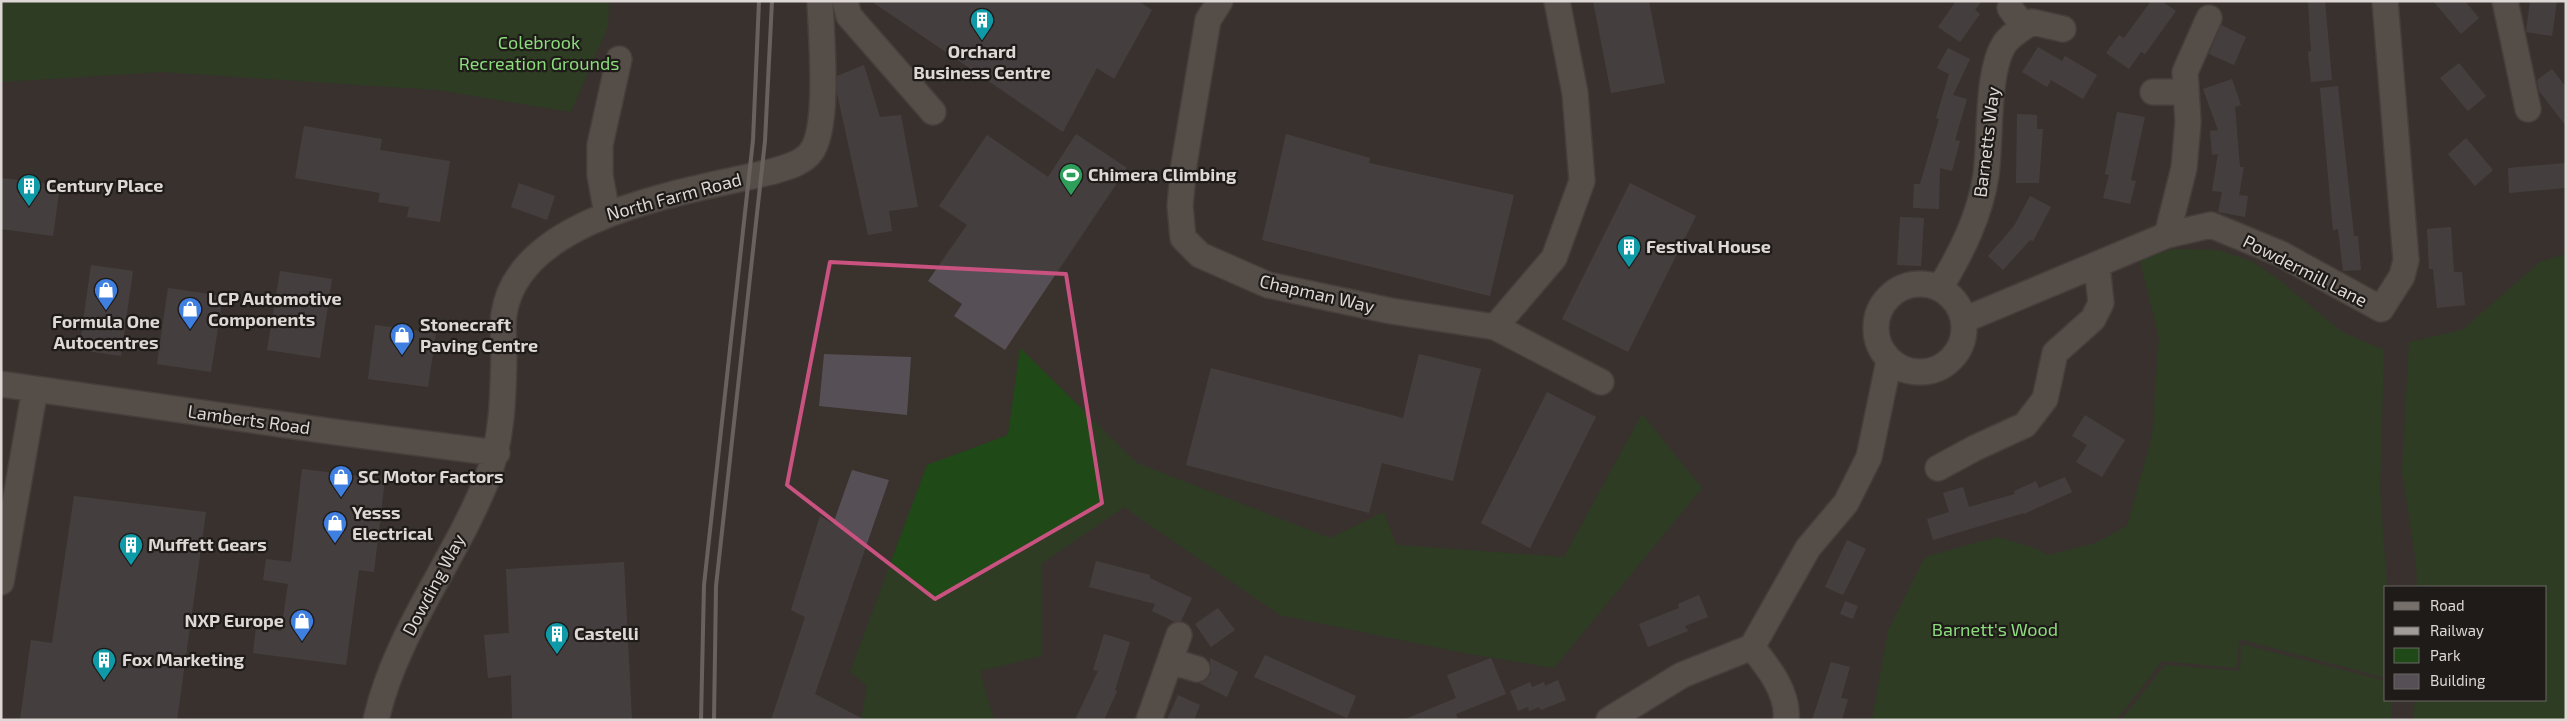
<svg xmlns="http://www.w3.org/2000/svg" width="2567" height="721" font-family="'Exo 2',sans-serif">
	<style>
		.green { fill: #1f4a17 }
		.building { fill: #564f56 }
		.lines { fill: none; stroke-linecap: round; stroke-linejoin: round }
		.minor-casing { stroke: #554f4b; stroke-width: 28 }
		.minor { stroke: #776f69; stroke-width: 25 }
		.rail { stroke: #a29c98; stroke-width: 4 }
		.marked { fill: none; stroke: #ca5280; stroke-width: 4; stroke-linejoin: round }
		.labels { text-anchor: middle; stroke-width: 4.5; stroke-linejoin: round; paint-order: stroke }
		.park-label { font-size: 18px; fill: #8cdc7e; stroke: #1e1b18 }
		.poi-label { font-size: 18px; font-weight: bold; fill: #ddd8d5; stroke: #1e1b18; text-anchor: start }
		.street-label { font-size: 18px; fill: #ddd8d5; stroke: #1e1b18 }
	</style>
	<rect width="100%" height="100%" fill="#39322d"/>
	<path class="green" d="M 1,1 L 609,1 L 608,26 L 571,112 L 437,90 L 162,72 L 1,82 Z
		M 2172,249 L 2218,250 L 2251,261 L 2278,279 L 2342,332 L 2384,350 L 2380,490 L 2387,587 L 2386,678 L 2239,639 L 2237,668 L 2162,661 L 2116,720 L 1872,720 L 1888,631 L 1925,557 L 1997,537 L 2037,549 L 2048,555 L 2093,544 L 2127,526 L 2152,436 L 2159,338 L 2140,260 Z
		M 2566,254 L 2566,720 L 2413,720 L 2415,700 L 2546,700 L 2546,587 L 2417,587 L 2416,563 L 2402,471 L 2409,342 L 2462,330 L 2540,262 Z
		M 1020,348 L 1137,463 L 1330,538 L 1384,512 L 1396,545 L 1564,557 L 1642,414 L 1702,488 L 1554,668 L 1464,653 L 1280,615 L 1124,507 L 1041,564 L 1041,656 L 980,671 L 994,720 L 861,720 L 867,686 L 850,672 L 927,465 L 1008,435 Z
		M 2241,644 L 2386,681 L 2386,700 L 2392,700 L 2391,720 L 2121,720 L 2165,665 L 2240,671 Z"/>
	<path class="building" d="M 871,1 L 1138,1 L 1152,10 L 1114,79 L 1097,68 L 1063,132 Z
		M 1593,1 L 1649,1 L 1665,83 L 1611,93 Z
		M 1956,1 L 1982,1 L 1975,10 L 1980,14 L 1960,42 L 1938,27 Z
		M 2151,1 L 2162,1 L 2176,11 L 2145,54 L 2141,52 L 2129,69 L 2106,53 L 2119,35 L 2124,38 Z
		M 2308,1 L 2325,1 L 2332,80 L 2311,82 L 2308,52 L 2311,51 Z
		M 2433,1 L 2465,1 L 2479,18 L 2461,34 Z
		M 2530,1 L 2557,1 L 2552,36 L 2526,32 Z
		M 2221,25 L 2246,37 L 2234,65 L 2209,54 Z
		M 2038,47 L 2062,61 L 2065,56 L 2097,75 L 2083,99 L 2051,80 L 2047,87 L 2022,72 Z
		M 1948,48 L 1970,59 L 1953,95 L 1967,99 L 1955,140 L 1960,141 L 1952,171 L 1940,168 L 1939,209 L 1913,208 L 1914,184 L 1920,184 L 1939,119 L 1936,118 L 1949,74 L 1937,68 Z
		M 2459,63 L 2486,96 L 2468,111 L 2440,78 Z
		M 864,65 L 880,117 L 901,115 L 918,207 L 889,211 L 892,231 L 868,235 L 837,93 L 837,76 Z
		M 2552,69 L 2566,87 L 2566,126 L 2539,91 L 2537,80 Z
		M 2232,79 L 2241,105 L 2235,107 L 2240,167 L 2244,167 L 2239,195 L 2248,196 L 2245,217 L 2218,212 L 2222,192 L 2212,191 L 2218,154 L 2212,155 L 2210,131 L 2218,130 L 2203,89 Z
		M 2338,86 L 2354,236 L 2358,236 L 2361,270 L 2343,271 L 2338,229 L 2333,230 L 2320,88 Z
		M 2117,112 L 2145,117 L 2131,180 L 2136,181 L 2130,204 L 2103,198 L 2109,175 L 2105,174 Z
		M 2017,114 L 2037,115 L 2037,129 L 2043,129 L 2039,183 L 2016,183 Z
		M 304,126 L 382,139 L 380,150 L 450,161 L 440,222 L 407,217 L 409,207 L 378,202 L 380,193 L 295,178 Z
		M 1076,134 L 1127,168 L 1005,350 L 954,316 L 962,304 L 928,281 L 967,225 L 939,206 L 987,135 L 1048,177 Z
		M 1286,134 L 1370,158 L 1369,163 L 1514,195 L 1490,296 L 1262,240 Z
		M 2466,138 L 2493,170 L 2475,186 L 2448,154 Z
		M 2566,163 L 2566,188 L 2509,193 L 2508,168 Z
		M 1,178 L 60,185 L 53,236 L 1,229 Z
		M 519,183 L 555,196 L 547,220 L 511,207 Z
		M 1630,183 L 1696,216 L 1628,352 L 1562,319 Z
		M 2030,196 L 2051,207 L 2033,241 L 2030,240 L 2003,270 L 1988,256 L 2014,226 Z
		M 1900,217 L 1924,218 L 1921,266 L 1897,265 Z
		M 2451,227 L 2454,272 L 2462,272 L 2465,305 L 2437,308 L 2433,269 L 2429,269 L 2427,229 Z
		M 91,265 L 133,271 L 121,356 L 79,350 Z
		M 280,271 L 332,279 L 320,358 L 267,350 Z
		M 168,288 L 223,296 L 211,372 L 157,364 Z
		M 375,325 L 436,333 L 428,387 L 368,379 Z
		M 824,354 L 911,357 L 907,415 L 819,406 Z
		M 1419,354 L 1481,369 L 1453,481 L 1382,463 L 1369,513 L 1186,465 L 1211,368 L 1403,418 Z
		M 1547,392 L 1596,417 L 1530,548 L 1481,523 Z
		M 2085,415 L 2125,440 L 2102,477 L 2076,462 L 2087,445 L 2072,436 Z
		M 302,469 L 385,479 L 374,572 L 359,570 L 346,665 L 253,653 L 256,628 L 281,631 L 288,584 L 263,580 L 266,559 L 291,562 Z
		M 852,470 L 889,480 L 815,694 L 865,720 L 771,720 L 805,617 L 791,610 L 820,516 L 833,524 Z
		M 2065,477 L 2072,492 L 2024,514 L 2024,513 L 1933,540 L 1927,519 L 1949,512 L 1943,493 L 1963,487 L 1969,507 L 2015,494 L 2014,491 L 2036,481 L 2039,488 Z
		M 74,496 L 206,512 L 177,720 L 20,720 L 31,640 L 52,643 Z
		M 1847,540 L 1866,549 L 1843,595 L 1825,587 Z
		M 1096,561 L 1150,575 L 1150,578 L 1192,598 L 1181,621 L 1175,622 L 1152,611 L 1155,604 L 1089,587 Z
		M 624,562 L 632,720 L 512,720 L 511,675 L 488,678 L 484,635 L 509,633 L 506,569 Z
		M 1699,595 L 1708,617 L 1685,626 L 1688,631 L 1648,647 L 1639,624 L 1679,608 L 1678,604 Z
		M 1845,601 L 1858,606 L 1853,619 L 1840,614 Z
		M 1218,608 L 1235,630 L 1211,647 L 1195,624 Z
		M 1104,634 L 1130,642 L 1115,690 L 1117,691 L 1104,720 L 1075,720 L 1098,671 L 1093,670 Z
		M 1265,655 L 1356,696 L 1347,718 L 1254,677 Z
		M 1210,658 L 1238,672 L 1227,697 L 1199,683 L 1206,680 L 1211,674 Z
		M 1491,658 L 1506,694 L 1456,714 L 1458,720 L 1403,720 L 1456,698 L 1447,675 Z
		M 1831,662 L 1850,667 L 1841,698 L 1848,699 L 1842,720 L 1812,720 Z
		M 1558,680 L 1566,700 L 1541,710 L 1539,707 L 1529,711 L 1528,707 L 1518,711 L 1510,691 L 1530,682 L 1532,687 L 1544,682 L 1545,686 Z
		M 1178,695 L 1200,705 L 1194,720 L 1167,720 Z"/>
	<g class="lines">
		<g class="minor-casing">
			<path id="minor" d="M 845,1 L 849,16 L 933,112
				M 1220,1 L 1208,20 L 1184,164 L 1180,206 L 1183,238 L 1200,255 L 1268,285 L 1391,311 L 1495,327 L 1601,382
				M 2505,1 L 2528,109
				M 2010,8 L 2024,27
				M 2153,92 L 2186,92
				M 607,214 L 600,175 L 600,145 L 619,59
				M 2167,235 L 2184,168 L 2188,122 L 2185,72 L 2209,18
				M1876 328a44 44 0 1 1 88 0a44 44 0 1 1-88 0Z
				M 1940,288 C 1961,253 1980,216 1986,175 C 1991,141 1986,71 2005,43 C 2012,34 2022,28 2032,22 L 2063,29
				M 1964,320 L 2167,235 L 2211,225 L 2281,254 L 2381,309 L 2402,276 L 2406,260 L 2385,1
				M 1495,327 L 1554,258 L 1582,181 L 1575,93 L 1557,1
				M 1,384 L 335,432 L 497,453
				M 1938,468 L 1975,448 L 2025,425 L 2045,399 L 2055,353 L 2093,319 L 2101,303 L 2097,265
				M 1,582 L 35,389
				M 1752,647 C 1768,667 1789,693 1786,720
				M 1170,661 L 1197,669
				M 376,720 C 396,632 454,562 487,479 C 503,437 503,397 504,352 C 504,340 502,326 504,314 C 519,213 694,191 774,171 C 787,167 803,163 811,152 C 830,128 821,34 820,1
				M 1149,720 L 1179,635
				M 1609,720 L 1682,675 L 1752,647 L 1808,548 L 1846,503 L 1869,457 L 1889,361"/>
		</g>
		<use href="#minor" class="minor"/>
		<path class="rail" d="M 701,720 L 704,585 L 753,140 L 759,1
			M 714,720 L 716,586 L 765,141 L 772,1"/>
	</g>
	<path d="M0 0H2567V721H0ZM 830,262 L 1066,274 L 1102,503 L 935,599 L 787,485 Z" fill="#39322d" fill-opacity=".55" fill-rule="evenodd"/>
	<path class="marked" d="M 830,262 L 1066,274 L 1102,503 L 935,599 L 787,485 Z"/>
	<defs>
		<g id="building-pin" transform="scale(1.25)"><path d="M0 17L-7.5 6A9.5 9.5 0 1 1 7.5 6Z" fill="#0f9aa8" stroke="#1e1b18"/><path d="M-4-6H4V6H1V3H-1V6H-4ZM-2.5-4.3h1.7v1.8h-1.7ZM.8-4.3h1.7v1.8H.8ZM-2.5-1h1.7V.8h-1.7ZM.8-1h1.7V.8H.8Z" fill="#fff"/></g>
		<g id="stadium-pin" transform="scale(1.25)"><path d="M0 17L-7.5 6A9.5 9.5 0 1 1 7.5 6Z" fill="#2e9e5b" stroke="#1e1b18"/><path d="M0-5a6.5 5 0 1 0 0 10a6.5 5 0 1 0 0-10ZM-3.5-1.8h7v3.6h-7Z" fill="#fff"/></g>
		<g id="shop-pin" transform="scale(1.25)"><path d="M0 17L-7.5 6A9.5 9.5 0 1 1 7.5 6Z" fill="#3f7fe0" stroke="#1e1b18"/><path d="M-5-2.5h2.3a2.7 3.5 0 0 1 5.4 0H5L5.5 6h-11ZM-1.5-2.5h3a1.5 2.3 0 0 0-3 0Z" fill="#fff"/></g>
	</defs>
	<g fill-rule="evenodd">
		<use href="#building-pin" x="982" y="20"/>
		<use href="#stadium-pin" x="1071" y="175"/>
		<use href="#building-pin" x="29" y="186"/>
		<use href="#building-pin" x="1629" y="247"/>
		<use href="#shop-pin" x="106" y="290"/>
		<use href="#shop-pin" x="190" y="309"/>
		<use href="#shop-pin" x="402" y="335"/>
		<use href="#shop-pin" x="341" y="477"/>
		<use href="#shop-pin" x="335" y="523"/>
		<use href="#building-pin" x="131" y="545"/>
		<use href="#shop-pin" x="302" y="621"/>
		<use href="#building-pin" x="557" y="634"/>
		<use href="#building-pin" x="104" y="660"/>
	</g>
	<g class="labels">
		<g class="park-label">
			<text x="539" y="49">Colebrook<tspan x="539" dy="21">Recreation Grounds</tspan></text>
			<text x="1995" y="636">Barnett's Wood</text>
		</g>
		<g class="poi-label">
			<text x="982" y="58" text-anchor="middle">Orchard<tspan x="982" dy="21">Business Centre</tspan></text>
			<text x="1088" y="181">Chimera Climbing</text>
			<text x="46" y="192">Century Place</text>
			<text x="1646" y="253">Festival House</text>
			<text x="208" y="305">LCP Automotive<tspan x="208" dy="21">Components</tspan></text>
			<text x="106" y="328" text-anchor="middle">Formula One<tspan x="106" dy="21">Autocentres</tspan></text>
			<text x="420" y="331">Stonecraft<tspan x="420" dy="21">Paving Centre</tspan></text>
			<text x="358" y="483">SC Motor Factors</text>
			<text x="352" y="519">Yesss<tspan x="352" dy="21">Electrical</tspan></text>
			<text x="148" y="551">Muffett Gears</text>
			<text x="284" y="627" text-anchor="end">NXP Europe</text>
			<text x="574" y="640">Castelli</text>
			<text x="122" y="666">Fox Marketing</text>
		</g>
		<g class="street-label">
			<text transform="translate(1987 142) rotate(-83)" y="6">Barnetts Way</text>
			<text transform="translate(674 197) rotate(-15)" y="6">North Farm Road</text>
			<text transform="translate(2305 271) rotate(27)" y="6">Powdermill Lane</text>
			<text transform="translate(1317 294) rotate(13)" y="6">Chapman Way</text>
			<text transform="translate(249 420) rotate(8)" y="6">Lamberts Road</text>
			<text transform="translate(434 585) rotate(-62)" y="6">Dowding Way</text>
		</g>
	</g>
	<rect width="2567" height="721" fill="none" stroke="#ddd8d5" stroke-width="5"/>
	<rect x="2384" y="586" width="162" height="115" fill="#1e1b18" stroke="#6a6764"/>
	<rect x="2394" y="602" width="25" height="8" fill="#776f69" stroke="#6a6764"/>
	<text x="2430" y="611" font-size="15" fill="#ddd8d5">Road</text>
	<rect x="2394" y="627" width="25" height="8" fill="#a29c98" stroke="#6a6764"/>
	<text x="2430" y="636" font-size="15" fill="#ddd8d5">Railway</text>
	<rect x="2394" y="648" width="25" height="15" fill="#1f4a17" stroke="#6a6764"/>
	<text x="2430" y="661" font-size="15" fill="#ddd8d5">Park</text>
	<rect x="2394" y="674" width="25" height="15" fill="#564f56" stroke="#6a6764"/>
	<text x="2430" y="686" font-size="15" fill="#ddd8d5">Building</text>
</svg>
